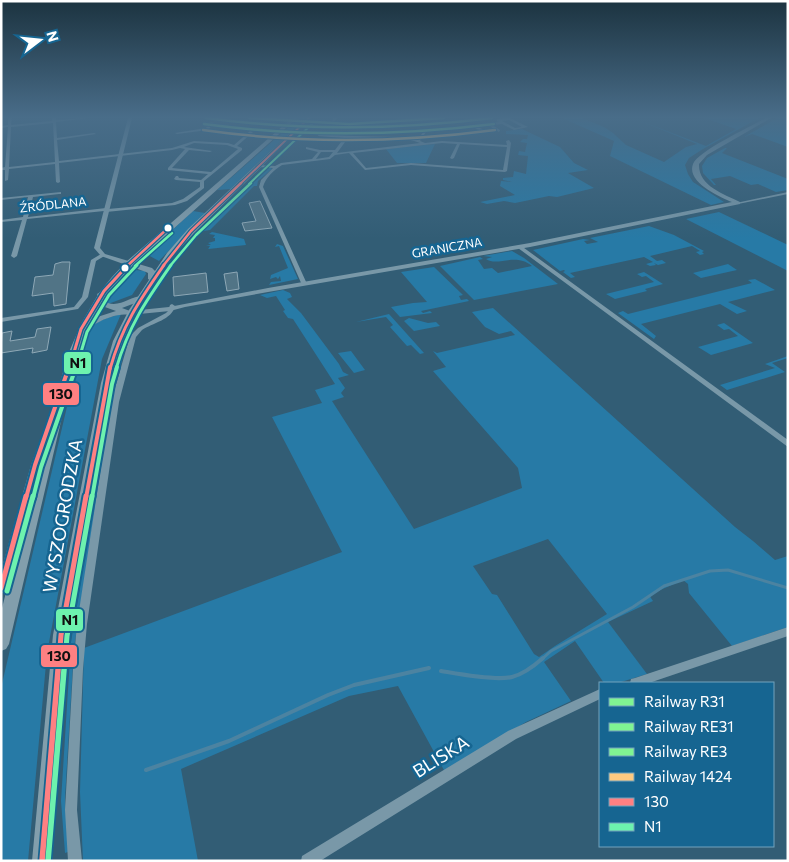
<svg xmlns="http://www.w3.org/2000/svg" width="789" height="862" font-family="Commissioner,sans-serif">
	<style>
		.green { fill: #277aa6; fill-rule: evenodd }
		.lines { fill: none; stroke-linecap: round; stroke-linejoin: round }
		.stream-far1 { stroke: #4c83a1; stroke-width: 3 }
		.stream { stroke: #4c83a1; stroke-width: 4 }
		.building { fill: #517486; stroke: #8ea8b6 }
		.minor { fill: #7998a8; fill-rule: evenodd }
		.tertiary { fill: #7998a8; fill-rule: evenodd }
		.secondary { fill: #829eac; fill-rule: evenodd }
		.bus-1-far5-casing { stroke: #166591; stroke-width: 4 }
		.bus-1-far4-casing { stroke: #166591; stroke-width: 5 }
		.bus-1-far3-casing { stroke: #166591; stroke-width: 6 }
		.bus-1-far2-casing { stroke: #166591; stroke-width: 8 }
		.bus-1-far1-casing { stroke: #166591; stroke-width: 9 }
		.bus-1-casing { stroke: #166591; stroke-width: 9 }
		.bus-2-far5-casing { stroke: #166591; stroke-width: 4 }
		.bus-2-far4-casing { stroke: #166591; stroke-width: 5 }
		.bus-2-far3-casing { stroke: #166591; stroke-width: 6 }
		.bus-2-far2-casing { stroke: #166591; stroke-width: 8 }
		.bus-2-far1-casing { stroke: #166591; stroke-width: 9 }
		.bus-2-casing { stroke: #166591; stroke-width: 9 }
		.bus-1-far5 { stroke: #ff8082; stroke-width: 2 }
		.bus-1-far4 { stroke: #ff8082; stroke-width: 2.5 }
		.bus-1-far3 { stroke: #ff8082; stroke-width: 3 }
		.bus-1-far2 { stroke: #ff8082; stroke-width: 4 }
		.bus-1-far1 { stroke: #ff8082; stroke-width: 5 }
		.bus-1 { stroke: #ff8082; stroke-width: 5.5 }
		.bus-2-far5 { stroke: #6df2ae; stroke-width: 2 }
		.bus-2-far4 { stroke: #6df2ae; stroke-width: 2.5 }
		.bus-2-far3 { stroke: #6df2ae; stroke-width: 3 }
		.bus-2-far2 { stroke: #6df2ae; stroke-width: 4 }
		.bus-2-far1 { stroke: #6df2ae; stroke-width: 5 }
		.bus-2 { stroke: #6df2ae; stroke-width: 5.5 }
		.rail-1-casing { stroke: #166591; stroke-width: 4.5 }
		.rail-2-casing { stroke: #166591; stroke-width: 4.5 }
		.rail-3-casing { stroke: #166591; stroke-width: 4.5 }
		.rail-4-casing { stroke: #166591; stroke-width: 4.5 }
		.rail-1 { stroke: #80f492; stroke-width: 2.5 }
		.rail-2 { stroke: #80f492; stroke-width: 2.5 }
		.rail-3 { stroke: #80f492; stroke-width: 2.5 }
		.rail-4 { stroke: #ffca80; stroke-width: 2.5 }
		.bus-dot { fill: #fff; stroke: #166591; stroke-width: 2 }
		.labels { text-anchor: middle; stroke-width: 5; stroke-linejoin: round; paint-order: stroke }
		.far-street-label { font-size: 12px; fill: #fff; stroke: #166591 }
		.near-street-label { font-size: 18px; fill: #fff; stroke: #166591 }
		.line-badge { stroke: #166591; stroke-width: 2 }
		.pale-badge-label { font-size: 14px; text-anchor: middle; font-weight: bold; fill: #111 }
	</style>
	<rect width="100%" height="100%" fill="#325d75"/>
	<path class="green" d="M 299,118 L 305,118 L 231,189 L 217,190 Z
		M 562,118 L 582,118 L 604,127 L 613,133 L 626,145 L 664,162 L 686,147 L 697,144 L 633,118 L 706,146 L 722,137 L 670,118 L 722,137 L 736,129 L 704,118 L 759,118 L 703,149 L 689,158 L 685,165 L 688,174 L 693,182 L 724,202 L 711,205 L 610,156 L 614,141 Z
		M 777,118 L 788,118 L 788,147 L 752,134 L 744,137 Z
		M 522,129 L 560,147 L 574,163 L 588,170 L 568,173 L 594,188 L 557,197 L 549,196 L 515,203 L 504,201 L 487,204 L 480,202 L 515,195 L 500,186 L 501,181 L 512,182 L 503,180 L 503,178 L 513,177 L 514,171 L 526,174 L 528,156 L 518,155 L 519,151 L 525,152 L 527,143 L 520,142 L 523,139 L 527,139 L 528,135 L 506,134 L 506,131 Z
		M 435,144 L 426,163 L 397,163 L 386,149 Z
		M 725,148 L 727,148 L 722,153 L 788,179 L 788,190 L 776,192 L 758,184 L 751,185 L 730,176 L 711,179 L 716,185 L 714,185 L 703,173 L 702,166 L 707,158 Z
		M 270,167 L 272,169 L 258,181 L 257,186 L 254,186 L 210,230 L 203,231 Z
		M 193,211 L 205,213 L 159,261 L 146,254 Z
		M 719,212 L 788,245 L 788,271 L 686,219 Z
		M 649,226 L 674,235 L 704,251 L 702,252 L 704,254 L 700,255 L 696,252 L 700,251 L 692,246 L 650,256 L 657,261 L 662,260 L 666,263 L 658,265 L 654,263 L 656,265 L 650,266 L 646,264 L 653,262 L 644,257 L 570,273 L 575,277 L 571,278 L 563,272 L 565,271 L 564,270 L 560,271 L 533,250 L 583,239 L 590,240 L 584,241 L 587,244 L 598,242 L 590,238 Z
		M 212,232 L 240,238 L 244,239 L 246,245 L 208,249 L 210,246 L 206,245 L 211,245 L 208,243 L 215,241 L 215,238 L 213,238 L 215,235 L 209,234 Z
		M 277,244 L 283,246 L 298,279 L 269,285 L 271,282 L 281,281 L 280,276 L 278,279 L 276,277 L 270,279 L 271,275 L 288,268 L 279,246 L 275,247 Z
		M 512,251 L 524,258 L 558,284 L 474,300 L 440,266 L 480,257 L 483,259 L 478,260 L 484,269 L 492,268 L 498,273 L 532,266 C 515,252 498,267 486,259 L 492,257 L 483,256 Z
		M 728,264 L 737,270 L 701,278 L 693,273 Z
		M 434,267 L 463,295 L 459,296 L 461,300 L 467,299 L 469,301 L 421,311 L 423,313 L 430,311 L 432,313 L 400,317 L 391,307 L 413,303 L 427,302 L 401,272 Z
		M 136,270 L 145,271 L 146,274 L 132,295 L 108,304 L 107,300 C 113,289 124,274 136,270 Z
		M 644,272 L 663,284 L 645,289 L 647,291 L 615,299 L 606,294 L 654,282 L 646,276 L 642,277 L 637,274 Z
		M 755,279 L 775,290 L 728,302 L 747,311 L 737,314 L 720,304 L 641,324 L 656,336 L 654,339 L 618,313 L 623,311 L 628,314 L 752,283 L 748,280 Z
		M 283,290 L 290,293 L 292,297 L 287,299 L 301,313 L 339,364 L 343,372 L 349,375 L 338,378 L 345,388 L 341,393 L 344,397 L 332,401 L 414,529 L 522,488 L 518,468 L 433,371 L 446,367 L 433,351 L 437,353 L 515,335 L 511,331 L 499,334 L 485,327 L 472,312 L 493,308 L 735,527 L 753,541 L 775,560 L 788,556 L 788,627 L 732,646 L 689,593 L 688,584 L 683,580 L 649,595 L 653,601 L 608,622 L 647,674 L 618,683 L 604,683 L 575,641 L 544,662 L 571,701 L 526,722 L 445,772 L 398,686 L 349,696 L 181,769 L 198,861 L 83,861 L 80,792 L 84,648 L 342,552 L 272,417 L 322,403 L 315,390 L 335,384 L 293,319 L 288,318 L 283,311 L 285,310 L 276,296 L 267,298 L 260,295 ZM 548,539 L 607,614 L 555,646 L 539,657 L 534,654 L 497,595 L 492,594 L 473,566 Z
		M 121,314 L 102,359 L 47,653 L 28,861 L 1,861 L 1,688 L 81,347 C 90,323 96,321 121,314 Z
		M 389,314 L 424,353 L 420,354 L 411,345 L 407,346 L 390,327 L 393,325 L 386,317 L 356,322 Z
		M 409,318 L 428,323 L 436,322 L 440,326 L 414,331 L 404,321 Z
		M 724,323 L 753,343 L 711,355 L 698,347 L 738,336 L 729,329 L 724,330 L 717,325 Z
		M 351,351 L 365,370 L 354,373 L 338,353 Z
		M 124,353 L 112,399 L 74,648 L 65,798 L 68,852 L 65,853 L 61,801 L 71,642 L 112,390 L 121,355 Z
		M 788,356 L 788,358 L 772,363 L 785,372 L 727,390 L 720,385 L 775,368 L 765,364 Z"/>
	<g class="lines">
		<path class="stream-far1" d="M 541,660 L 551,651 L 633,607 L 664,586 L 710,571 L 728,570 L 788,588"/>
		<path class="stream" d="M 441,671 C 459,674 495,681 512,677 C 524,674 534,666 543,658
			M 146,770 L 229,741 L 328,695 L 354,685 L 429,668"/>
	</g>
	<path class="building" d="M 260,201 L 272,228 L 245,231 L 242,223 L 256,221 L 249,203 Z
		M 62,262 L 70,262 L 66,304 L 54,306 L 53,293 L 32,296 L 35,277 L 53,275 L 55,264 Z
		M 237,272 L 239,289 L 227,291 L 224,274 Z
		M 206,273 L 208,292 L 174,296 L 173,277 Z
		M 51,327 L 47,350 L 32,353 L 33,348 L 1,353 L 2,333 L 12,331 L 10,341 L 35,337 L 37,329 Z"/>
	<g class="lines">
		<path class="minor" d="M 8,118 L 12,118 L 11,125 L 52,121 L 52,118 L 56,118 L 56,120 L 89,118 L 56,122 L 57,138 L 94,133 L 96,134 L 57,140 L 59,161 L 172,148 L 194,141 L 228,143 L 234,145 L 250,131 L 253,132 L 237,146 L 242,148 L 242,150 L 204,181 L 204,188 L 187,201 L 175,205 L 106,212 L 104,211 L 27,219 L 17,256 L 14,258 L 11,256 L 22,220 L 1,222 L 1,220 L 23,217 L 28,197 L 1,200 L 1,198 L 61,192 L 61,194 L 59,194 L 33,197 L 28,217 L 106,208 L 108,209 L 172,203 L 183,199 L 200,187 L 200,182 L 176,180 L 174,179 L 176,176 L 178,176 L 179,178 L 201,180 L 208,174 L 168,170 L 168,168 L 185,149 L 180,148 L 172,150 L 59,163 L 60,182 L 58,183 L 56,182 L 55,164 L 9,169 L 8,180 L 5,181 L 5,170 L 1,170 L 1,168 L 5,167 L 8,127 L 1,128 L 1,126 L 8,125 ZM 53,123 L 55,162 L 9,167 L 11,127 ZM 194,143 L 227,145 L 238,149 L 211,172 L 172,168 L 189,150 L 210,152 L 212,151 L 184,147 Z
			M 333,118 L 337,118 L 333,124 L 331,124 Z
			M 510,118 L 528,127 L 514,130 L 502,124 L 492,125 L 500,130 L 499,132 L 488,125 L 478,127 L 486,131 L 485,133 L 473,127 L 426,132 L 420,141 L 425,143 L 442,141 L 507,145 L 506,141 L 509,140 L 511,143 L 507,171 L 505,172 L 411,165 L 365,170 L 349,153 L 335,155 L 330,159 L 282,165 C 274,170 265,178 263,187 L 307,284 L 306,285 L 302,285 L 259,187 L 261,180 L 273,168 L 258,167 L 257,167 L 257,165 L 275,166 L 281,163 L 312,159 L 318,152 L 306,149 L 306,147 L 320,150 L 335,150 L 344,138 L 318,136 L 319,134 L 355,136 L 399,137 L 417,140 L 425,130 L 499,122 L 497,121 L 497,119 ZM 509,120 L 522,127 L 515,128 L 502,121 ZM 348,138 C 370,139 400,135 420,143 L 337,153 ZM 442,143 L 457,144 L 450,158 L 452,159 L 454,158 L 460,144 L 507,147 L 503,170 L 411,163 L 366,168 L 353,153 ZM 321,152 L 333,152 L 329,157 L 316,159 Z
			M 211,122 L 214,123 L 208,130 L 177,134 L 175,133 L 206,128 Z
			M 788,192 L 788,194 L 738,204 L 736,203 Z
			M 520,245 L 788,440 L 788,447 L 518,248 L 518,246 Z
			M 101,254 L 106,255 L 96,261 L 88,297 L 78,309 L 1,322 L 1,318 L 74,307 L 82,297 L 91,260 Z
			M 172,304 L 175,306 C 172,320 152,323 142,330 C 140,332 138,335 136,337 L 119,402 L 87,624 L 83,669 L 77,810 L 82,861 L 68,861 L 65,810 L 73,669 L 77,624 L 111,402 L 130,336 L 138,328 L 166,313 L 168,311 L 170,305 Z
			M 47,422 L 50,422 L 54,424 L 39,465 L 6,589 L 4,592 L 1,593 L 1,571 L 31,465 Z
			M 788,627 L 788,636 L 649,683 L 630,683 L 631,679 L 635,678 Z
			M 600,689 L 600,699 L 516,739 L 320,861 L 301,861 L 302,856 L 508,731 Z"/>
		<path class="tertiary" d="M 128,118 L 132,118 L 100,248 L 105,254 L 152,268 L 156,272 L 156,279 L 152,281 L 148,279 L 148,273 L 146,272 L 101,256 L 94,248 Z
			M 766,118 L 771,118 L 707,155 L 699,164 C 698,186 724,194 740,202 L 740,204 L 530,247 L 268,292 L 185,307 L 170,311 L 129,315 C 120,313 106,318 97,323 C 91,326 87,332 79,331 L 78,329 L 91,319 L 116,311 L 102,306 L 97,294 L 101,292 L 105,294 L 108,303 C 121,307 130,296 143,296 L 143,300 L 122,308 L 130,311 L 169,307 L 268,288 L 530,243 L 732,202 C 720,197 686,182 693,164 C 698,151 752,126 766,118 Z"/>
		<path class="secondary" d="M 292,118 L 297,118 L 132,266 C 102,298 86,327 73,370 L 9,644 L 6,649 L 1,651 L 1,612 L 58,389 L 69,352 L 82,322 L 99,293 L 112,277 L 126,262 Z
			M 306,118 L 311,118 L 194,233 L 173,256 L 137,310 L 123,341 L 111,383 L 69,635 L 52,861 L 32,861 L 53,635 L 101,383 L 113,341 L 129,310 L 167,253 L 188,229 Z"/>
		<g class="bus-1-far5-casing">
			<path id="bus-1-far5" d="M 240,184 L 309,118"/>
		</g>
		<g class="bus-1-far4-casing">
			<path id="bus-1-far4" d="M 127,266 L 168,228
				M 163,266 L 191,231 L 241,183"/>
		</g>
		<g class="bus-1-far3-casing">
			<path id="bus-1-far3" d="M 69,369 L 81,329 L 104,291 L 128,265
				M 110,369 C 122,326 139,301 164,265"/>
		</g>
		<g class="bus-1-far2-casing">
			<path id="bus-1-far2" d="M 26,498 L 35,465 L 69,367
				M 86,498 L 110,367"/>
		</g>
		<g class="bus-1-far1-casing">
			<path id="bus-1-far1" d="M 1,588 L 26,496
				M 59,660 L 61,635 L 86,496"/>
		</g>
		<g class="bus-1-casing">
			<path id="bus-1" d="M 42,861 L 59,658"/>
		</g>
		<g class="bus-2-far5-casing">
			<path id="bus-2-far5" d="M 249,184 L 313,123"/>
		</g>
		<g class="bus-2-far4-casing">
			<path id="bus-2-far4" d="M 135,266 L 172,233
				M 170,266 L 196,235 L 251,183"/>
		</g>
		<g class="bus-2-far3-casing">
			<path id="bus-2-far3" d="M 76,369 L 87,332 L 109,295 L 137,265
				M 116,369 C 129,325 146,301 171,265"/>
		</g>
		<g class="bus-2-far2-casing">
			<path id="bus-2-far2" d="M 33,498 L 41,467 L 76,367
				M 92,498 L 112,384 L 117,367"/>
		</g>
		<g class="bus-2-far1-casing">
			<path id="bus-2-far1" d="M 7,591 L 33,496
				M 65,660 L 67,636 L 92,496"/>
		</g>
		<g class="bus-2-casing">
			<path id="bus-2" d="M 48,861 L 65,658"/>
		</g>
		<use href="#bus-1-far5" class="bus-1-far5"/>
		<use href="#bus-1-far4" class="bus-1-far4"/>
		<use href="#bus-1-far3" class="bus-1-far3"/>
		<use href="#bus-1-far2" class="bus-1-far2"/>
		<use href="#bus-1-far1" class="bus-1-far1"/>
		<use href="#bus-1" class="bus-1"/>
		<use href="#bus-2-far5" class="bus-2-far5"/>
		<use href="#bus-2-far4" class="bus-2-far4"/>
		<use href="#bus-2-far3" class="bus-2-far3"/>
		<use href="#bus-2-far2" class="bus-2-far2"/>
		<use href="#bus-2-far1" class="bus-2-far1"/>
		<use href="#bus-2" class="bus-2"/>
		<g class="rail-1-casing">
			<path id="rail-1" d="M 206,118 C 302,131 396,130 492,118"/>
		</g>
		<g class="rail-2-casing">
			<path id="rail-2" d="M 204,124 C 301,137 397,136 494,124"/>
		</g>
		<g class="rail-3-casing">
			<path id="rail-3" d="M 249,118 L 349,124 L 444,118"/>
		</g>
		<g class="rail-4-casing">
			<path id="rail-4" d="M 203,130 C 301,144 397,143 495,130"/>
		</g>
		<use href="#rail-1" class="rail-1"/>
		<use href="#rail-2" class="rail-2"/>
		<use href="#rail-3" class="rail-3"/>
		<use href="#rail-4" class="rail-4"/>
	</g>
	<linearGradient id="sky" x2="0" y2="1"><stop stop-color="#1c3340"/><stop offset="0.49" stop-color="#496d89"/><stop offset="1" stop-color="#496d89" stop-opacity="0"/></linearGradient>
	<rect width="789" height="239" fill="url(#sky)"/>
	<g class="bus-dot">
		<circle cx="168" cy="228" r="4.5"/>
		<circle cx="125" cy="268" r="4.5"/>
	</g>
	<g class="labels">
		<g class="far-street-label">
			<text transform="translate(53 205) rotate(-6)" y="4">ŹRÓDLANA</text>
			<text transform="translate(447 248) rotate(-10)" y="4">GRANICZNA</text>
		</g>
		<g class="near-street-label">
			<text transform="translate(63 516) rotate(-80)" y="6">WYSZOGRODZKA</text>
			<text transform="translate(441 757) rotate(-32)" y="6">BLISKA</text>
		</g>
	</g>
	<g class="line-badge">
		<rect x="63" y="351" width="29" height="24" rx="5" fill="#6df2ae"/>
		<rect x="42" y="382" width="38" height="24" rx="5" fill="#ff8082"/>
		<rect x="55" y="608" width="29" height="24" rx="5" fill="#6df2ae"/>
		<rect x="40" y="644" width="38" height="24" rx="5" fill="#ff8082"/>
	</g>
	<g class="pale-badge-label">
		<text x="78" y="368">N1</text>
		<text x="61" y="399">130</text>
		<text x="70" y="625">N1</text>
		<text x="59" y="661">130</text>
	</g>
	<rect width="789" height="862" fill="none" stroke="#ffffff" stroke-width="5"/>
	<rect x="599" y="682" width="175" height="165" fill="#166591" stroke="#73a3bd"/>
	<rect x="609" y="698" width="25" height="8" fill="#80f492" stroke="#73a3bd"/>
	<text x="644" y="707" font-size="15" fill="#ffffff">Railway R31</text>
	<rect x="609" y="723" width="25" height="8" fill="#80f492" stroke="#73a3bd"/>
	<text x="644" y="732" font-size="15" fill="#ffffff">Railway RE31</text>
	<rect x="609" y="748" width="25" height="8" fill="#80f492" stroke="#73a3bd"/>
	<text x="644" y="757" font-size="15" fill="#ffffff">Railway RE3</text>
	<rect x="609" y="773" width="25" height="8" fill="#ffca80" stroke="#73a3bd"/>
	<text x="644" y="782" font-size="15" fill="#ffffff">Railway 1424</text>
	<rect x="609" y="798" width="25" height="8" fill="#ff8082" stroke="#73a3bd"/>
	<text x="644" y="807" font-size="15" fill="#ffffff">130</text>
	<rect x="609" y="823" width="25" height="8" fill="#6df2ae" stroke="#73a3bd"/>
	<text x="644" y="832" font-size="15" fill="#ffffff">N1</text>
	<g transform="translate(40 40) rotate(74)" stroke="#166591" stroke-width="4" paint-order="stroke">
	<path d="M0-4L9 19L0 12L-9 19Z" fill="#ffffff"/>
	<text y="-8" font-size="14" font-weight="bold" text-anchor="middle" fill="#ffffff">N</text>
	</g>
</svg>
